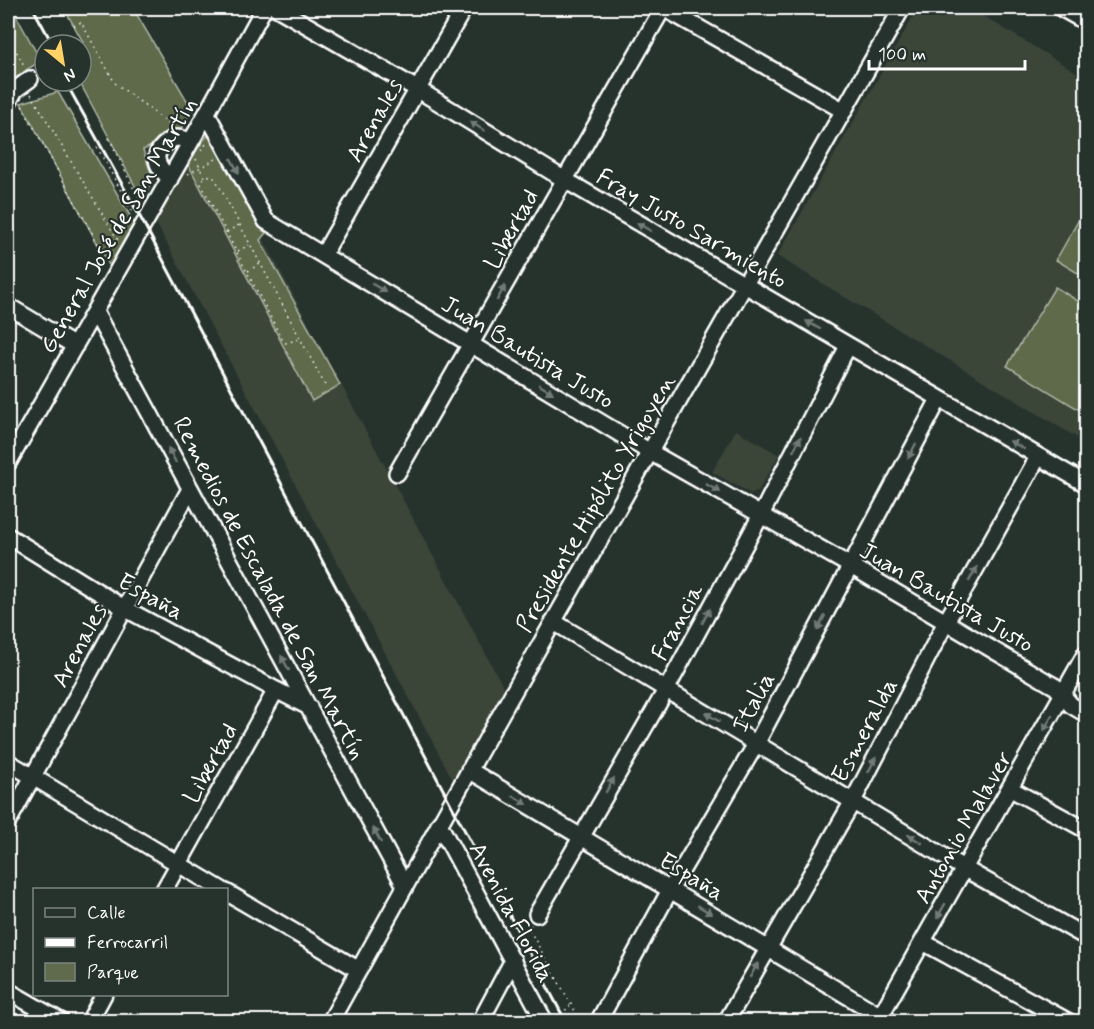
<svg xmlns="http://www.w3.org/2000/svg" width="1094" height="1029" font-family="Mynerve,sans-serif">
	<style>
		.built { fill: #3b4439 }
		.green { fill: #5f6b4c; stroke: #afb5a6; stroke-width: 1.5 }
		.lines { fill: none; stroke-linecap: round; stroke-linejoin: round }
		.minor-casing { stroke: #fff; stroke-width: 20 }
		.path { stroke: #fff; stroke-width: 1.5; stroke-dasharray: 1.5 4.5; stroke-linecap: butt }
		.minor { stroke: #26332d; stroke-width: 15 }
		.rail { stroke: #fff; stroke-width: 3 }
		.oneway { fill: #727a76 }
		.labels { text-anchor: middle; stroke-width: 4.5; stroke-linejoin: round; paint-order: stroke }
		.street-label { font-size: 24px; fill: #fff; stroke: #26332d }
	</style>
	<rect width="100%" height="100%" fill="#26332d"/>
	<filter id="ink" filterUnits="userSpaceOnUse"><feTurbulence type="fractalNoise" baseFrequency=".0167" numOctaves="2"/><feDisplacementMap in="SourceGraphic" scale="12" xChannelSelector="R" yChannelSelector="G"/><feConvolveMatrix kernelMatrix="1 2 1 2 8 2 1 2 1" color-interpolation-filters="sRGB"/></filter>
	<g filter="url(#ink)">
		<path class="built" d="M 918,8 L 970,8 L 1086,78 L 1086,443 L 777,256 Z
			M 207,129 L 269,250 L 504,688 L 455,784 L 155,221 Z
			M 736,430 L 779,455 L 758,492 L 751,494 L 712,472 Z"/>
		<path class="green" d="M 8,8 L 12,8 L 41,61 L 26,70 L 15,90 L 8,76 Z
			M 64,8 L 133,8 L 192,109 L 179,133 L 143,150 L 153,179 L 142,199 L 79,81 L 81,81 L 81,45 L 78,45 L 83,42 Z
			M 58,92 L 140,233 L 115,276 L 21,103 Z
			M 207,136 L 214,138 L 259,227 L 266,233 L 260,240 L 340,385 L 312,401 L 187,162 Z
			M 1086,207 L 1086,278 L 1056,260 Z
			M 1055,287 L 1086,306 L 1086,414 L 1007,366 Z"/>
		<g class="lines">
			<g class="minor-casing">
				<path id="minor" d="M 277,8 L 417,89 L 565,180 L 1086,484
					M 664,8 L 844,111
					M 1061,8 L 1086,22
					M 8,103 L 15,90 L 30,79
					M 207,114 L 266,221 L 650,452 L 851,566 L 1049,683 L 1056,687 L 1071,705 L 1086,714
					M 170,179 C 165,173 157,167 157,158 C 156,150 169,139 177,138 C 181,138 187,140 191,141
					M 323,255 L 464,8
					M 8,306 L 75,346
					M 95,312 L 405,886
					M 8,463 L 198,129 L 264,8
					M 397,473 L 663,8
					M 8,536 L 124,608 L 276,690
					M 554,622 L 965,869 L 1086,937
					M 8,762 L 222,890
					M 469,770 L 891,1022
					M 1011,789 L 1086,830
					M 8,822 L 190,489
					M 439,824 L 545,1022
					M 164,890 L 276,690 L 309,707
					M 226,892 L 359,970
					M 537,914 L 666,690 L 761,515 L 848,346
					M 923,942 L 1069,1022
					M 8,991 L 62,1022
					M 89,1022 L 104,994
					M 330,1022 L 489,735 L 902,8
					M 480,1022 L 513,960
					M 598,1022 L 670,890 L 756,744 L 939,399
					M 726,1022 L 853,801 L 946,622 L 1038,457
					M 877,1022 L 1086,653"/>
			</g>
			<path class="path" d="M 74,26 L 81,22 L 115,83 L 172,126
				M 8,36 L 25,67
				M 54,38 L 63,33
				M 31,94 L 119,242
				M 22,106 L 108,262
				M 109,138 L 140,202
				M 97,147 L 134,215
				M 201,150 L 208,142
				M 196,159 L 204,177 C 210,175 212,175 216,180 L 326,387
				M 188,174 L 218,158
				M 203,178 L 201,184 L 282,339 L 286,343 L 300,339
				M 227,232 L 239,225
				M 238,251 L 249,245
				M 248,271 L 260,264
				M 531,925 L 529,929 L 581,1022
				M 558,1019 L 563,1016 L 567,1007 L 570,1006"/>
			<use href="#minor" class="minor"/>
			<path class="rail" d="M 33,8 L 53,45
				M 65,81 L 144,224 L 566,1022"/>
		</g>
		<defs><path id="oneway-solid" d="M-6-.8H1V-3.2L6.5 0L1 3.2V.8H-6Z" transform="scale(1.5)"/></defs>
		<g class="oneway">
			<use href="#oneway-solid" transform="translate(477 126) rotate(-148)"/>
			<use href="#oneway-solid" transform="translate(235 166) rotate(61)"/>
			<use href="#oneway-solid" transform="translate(644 227) rotate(-150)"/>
			<use href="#oneway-solid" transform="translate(379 288) rotate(31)"/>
			<use href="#oneway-solid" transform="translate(501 293) rotate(-61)"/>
			<use href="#oneway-solid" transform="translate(813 325) rotate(-150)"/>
			<use href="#oneway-solid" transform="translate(546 389) rotate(31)"/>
			<use href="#oneway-solid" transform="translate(797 444) rotate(-63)"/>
			<use href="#oneway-solid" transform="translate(1017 445) rotate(-150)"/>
			<use href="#oneway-solid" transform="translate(912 451) rotate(118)"/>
			<use href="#oneway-solid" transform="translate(172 455) rotate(-118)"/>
			<use href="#oneway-solid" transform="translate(713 488) rotate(29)"/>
			<use href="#oneway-solid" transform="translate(973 574) rotate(-61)"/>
			<use href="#oneway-solid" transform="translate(706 616) rotate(-62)"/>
			<use href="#oneway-solid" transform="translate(821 623) rotate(118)"/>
			<use href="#oneway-solid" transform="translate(285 663) rotate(-119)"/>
			<use href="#oneway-solid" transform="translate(712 717) rotate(-149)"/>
			<use href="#oneway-solid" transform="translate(1048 723) rotate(119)"/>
			<use href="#oneway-solid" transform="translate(872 765) rotate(-63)"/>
			<use href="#oneway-solid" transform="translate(610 785) rotate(-60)"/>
			<use href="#oneway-solid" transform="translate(520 800) rotate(31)"/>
			<use href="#oneway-solid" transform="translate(377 835) rotate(-118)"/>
			<use href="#oneway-solid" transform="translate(915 839) rotate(-149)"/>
			<use href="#oneway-solid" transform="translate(705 910) rotate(31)"/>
			<use href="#oneway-solid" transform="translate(941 911) rotate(120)"/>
			<use href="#oneway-solid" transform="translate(754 970) rotate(-61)"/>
		</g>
	</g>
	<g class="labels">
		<g class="street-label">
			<text transform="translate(374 120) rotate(-61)" y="8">Arenales</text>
			<text transform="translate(118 225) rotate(-60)" y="8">General José de San Martín</text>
			<text transform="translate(692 228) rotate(30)" y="8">Fray Justo Sarmiento</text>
			<text transform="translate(511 229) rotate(-61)" y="8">Libertad</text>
			<text transform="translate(528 352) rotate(31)" y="8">Juan Bautista Justo</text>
			<text transform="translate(595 503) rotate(-60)" y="8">Presidente Hipólito Yrigoyen</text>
			<text transform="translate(270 588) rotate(62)" y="8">Remedios de Escalada de San Martín</text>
			<text transform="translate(151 596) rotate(29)" y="8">España</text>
			<text transform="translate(947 597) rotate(30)" y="8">Juan Bautista Justo</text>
			<text transform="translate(677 622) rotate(-62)" y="8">Francia</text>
			<text transform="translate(79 645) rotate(-62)" y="8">Arenales</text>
			<text transform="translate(753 702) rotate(-62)" y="8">Italia</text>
			<text transform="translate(864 730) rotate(-62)" y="8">Esmeralda</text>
			<text transform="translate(210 763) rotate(-61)" y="8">Libertad</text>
			<text transform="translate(963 827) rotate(-60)" y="8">Antonio Malaver</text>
			<text transform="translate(692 876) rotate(31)" y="8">España</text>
			<text transform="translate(512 912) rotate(62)" y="8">Avenida Florida</text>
		</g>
	</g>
	<rect width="1094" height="1029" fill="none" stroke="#26332d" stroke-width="30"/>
	<rect x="15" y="15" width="1064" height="999" fill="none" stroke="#fff" stroke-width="2" filter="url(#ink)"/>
	<rect x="33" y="888" width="195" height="108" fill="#26332d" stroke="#7d8581" stroke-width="1.5"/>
	<rect x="45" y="908" width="30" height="9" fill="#26332d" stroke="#7d8581" stroke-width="1.5"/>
	<text x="87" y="918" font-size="18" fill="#ffffff">Calle</text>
	<rect x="45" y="938" width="30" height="9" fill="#ffffff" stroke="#7d8581" stroke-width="1.5"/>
	<text x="87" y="948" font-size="18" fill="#ffffff">Ferrocarril</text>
	<rect x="45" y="963" width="30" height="18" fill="#5f6b4c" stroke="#7d8581" stroke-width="1.5"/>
	<text x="87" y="978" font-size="18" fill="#ffffff">Parque</text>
	<g transform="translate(63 63) rotate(150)"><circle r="28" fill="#26332d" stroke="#7d8581" stroke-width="1.5"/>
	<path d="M0-4.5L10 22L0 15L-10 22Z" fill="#ffd166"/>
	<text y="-9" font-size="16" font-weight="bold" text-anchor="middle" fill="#ffffff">N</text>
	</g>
	<path d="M869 60v9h156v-9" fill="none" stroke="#ffffff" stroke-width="3"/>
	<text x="878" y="60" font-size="18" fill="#ffffff" stroke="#26332d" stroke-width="4.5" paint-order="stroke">100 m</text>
</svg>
